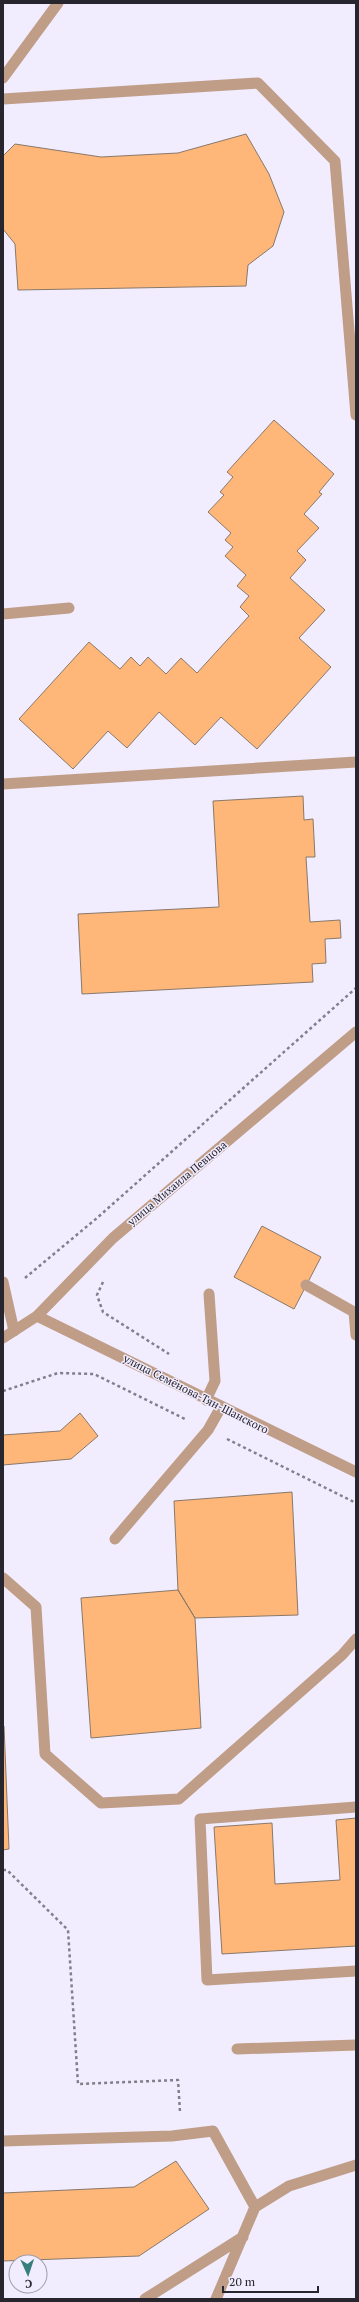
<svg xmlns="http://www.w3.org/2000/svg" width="359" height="2302" font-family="'PT Serif',serif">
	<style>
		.building { fill: #feb779; stroke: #897869 }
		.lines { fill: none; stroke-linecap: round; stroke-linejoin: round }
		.path { stroke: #827f8b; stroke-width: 2.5; stroke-dasharray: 3 3; stroke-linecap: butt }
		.service { stroke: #bf9d87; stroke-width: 11 }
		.minor { stroke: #bf9d87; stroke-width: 11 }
		.labels { text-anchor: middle; stroke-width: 3; stroke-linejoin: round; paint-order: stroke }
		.street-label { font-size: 11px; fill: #27252d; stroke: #f1ecfe }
	</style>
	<rect width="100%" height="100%" fill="#f1ecfe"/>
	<path class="building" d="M 246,134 L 269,174 L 284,212 L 273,246 L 248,265 L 246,286 L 18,290 L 15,244 L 3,229 L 3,156 L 15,144 L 101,157 L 178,153 Z
		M 274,420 L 334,474 L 319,492 L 322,494 L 304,514 L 319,528 L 297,551 L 306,560 L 290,578 L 325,610 L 299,638 L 331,667 L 257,749 L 221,717 L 195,745 L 159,712 L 127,748 L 108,731 L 73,769 L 19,719 L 89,642 L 120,669 L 131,657 L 140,666 L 148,657 L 166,674 L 181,658 L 197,673 L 249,616 L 240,607 L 249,596 L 237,586 L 246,575 L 225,556 L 233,547 L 225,540 L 231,533 L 208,512 L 224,495 L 220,492 L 233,477 L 227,472 Z
		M 303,796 L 304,820 L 313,819 L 315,857 L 306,857 L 310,922 L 340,920 L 341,938 L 325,939 L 326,963 L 312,964 L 313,982 L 82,994 L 78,914 L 219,907 L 213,801 Z
		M 262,1226 L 321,1257 L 294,1309 L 234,1277 Z
		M 80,1413 L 98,1436 L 71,1459 L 3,1465 L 3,1435 L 60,1431 Z
		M 292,1492 L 298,1615 L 195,1618 L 178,1590 L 174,1501 Z
		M 178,1590 L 195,1618 L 201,1728 L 91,1738 L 81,1598 Z
		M 3,1726 L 4,1726 L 9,1849 L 3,1850 Z
		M 356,1818 L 356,1946 L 222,1954 L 214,1827 L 272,1823 L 275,1884 L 340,1880 L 336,1820 Z
		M 176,2161 L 209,2209 L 139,2256 L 3,2261 L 3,2193 L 134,2187 Z"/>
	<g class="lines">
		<path class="path" d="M 25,1278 L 97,1218 L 356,988
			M 103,1282 L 97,1295 L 103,1312 L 169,1354
			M 3,1391 L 58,1373 L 94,1374 L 187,1420
			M 227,1439 L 356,1503
			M 3,1870 L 7,1870 L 68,1930 L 78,2084 L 178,2080 L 180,2112"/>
		<path class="service" d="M 3,99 L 258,83 L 335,161 L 356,415
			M 3,614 L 69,608
			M 3,784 L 356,762
			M 3,1282 L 14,1331
			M 306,1285 L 354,1312 L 356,1335
			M 206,1400 L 215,1381 L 209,1294
			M 115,1539 L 208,1430 L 221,1407
			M 3,1578 L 36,1607 L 45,1754 L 101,1803 L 179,1799 L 342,1655 L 356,1639
			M 356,1807 L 200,1819 L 207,1980 L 356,1971
			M 237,2049 L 356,2045
			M 3,2141 L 172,2136 L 213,2131 L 255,2207 L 216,2299
			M 255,2207 L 289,2186 L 356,2165
			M 145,2299 L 243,2237"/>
		<path class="minor" d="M 3,78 L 58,3
			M 37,1316 L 356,1472
			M 3,1338 L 37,1316 L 113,1238 L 356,1032"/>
	</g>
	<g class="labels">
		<g class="street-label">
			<text transform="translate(177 1183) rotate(-40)" y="4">улица Михаила Певцова</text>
			<text transform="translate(196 1394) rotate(27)" y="4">улица Семёнова-Тян-Шанского</text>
		</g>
	</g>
	<rect width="359" height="2302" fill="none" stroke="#27252d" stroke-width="8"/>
	<g transform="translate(28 2274) rotate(177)"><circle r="19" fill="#f1ecfe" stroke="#a09caa"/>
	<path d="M0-3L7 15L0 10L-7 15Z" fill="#367f7d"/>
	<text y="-6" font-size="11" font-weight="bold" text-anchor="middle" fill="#27252d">С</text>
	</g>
	<path d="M223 2286v6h95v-6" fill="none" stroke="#27252d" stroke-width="2"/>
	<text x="229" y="2286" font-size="12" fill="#27252d" stroke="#f1ecfe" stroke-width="3" paint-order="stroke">20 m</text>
</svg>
